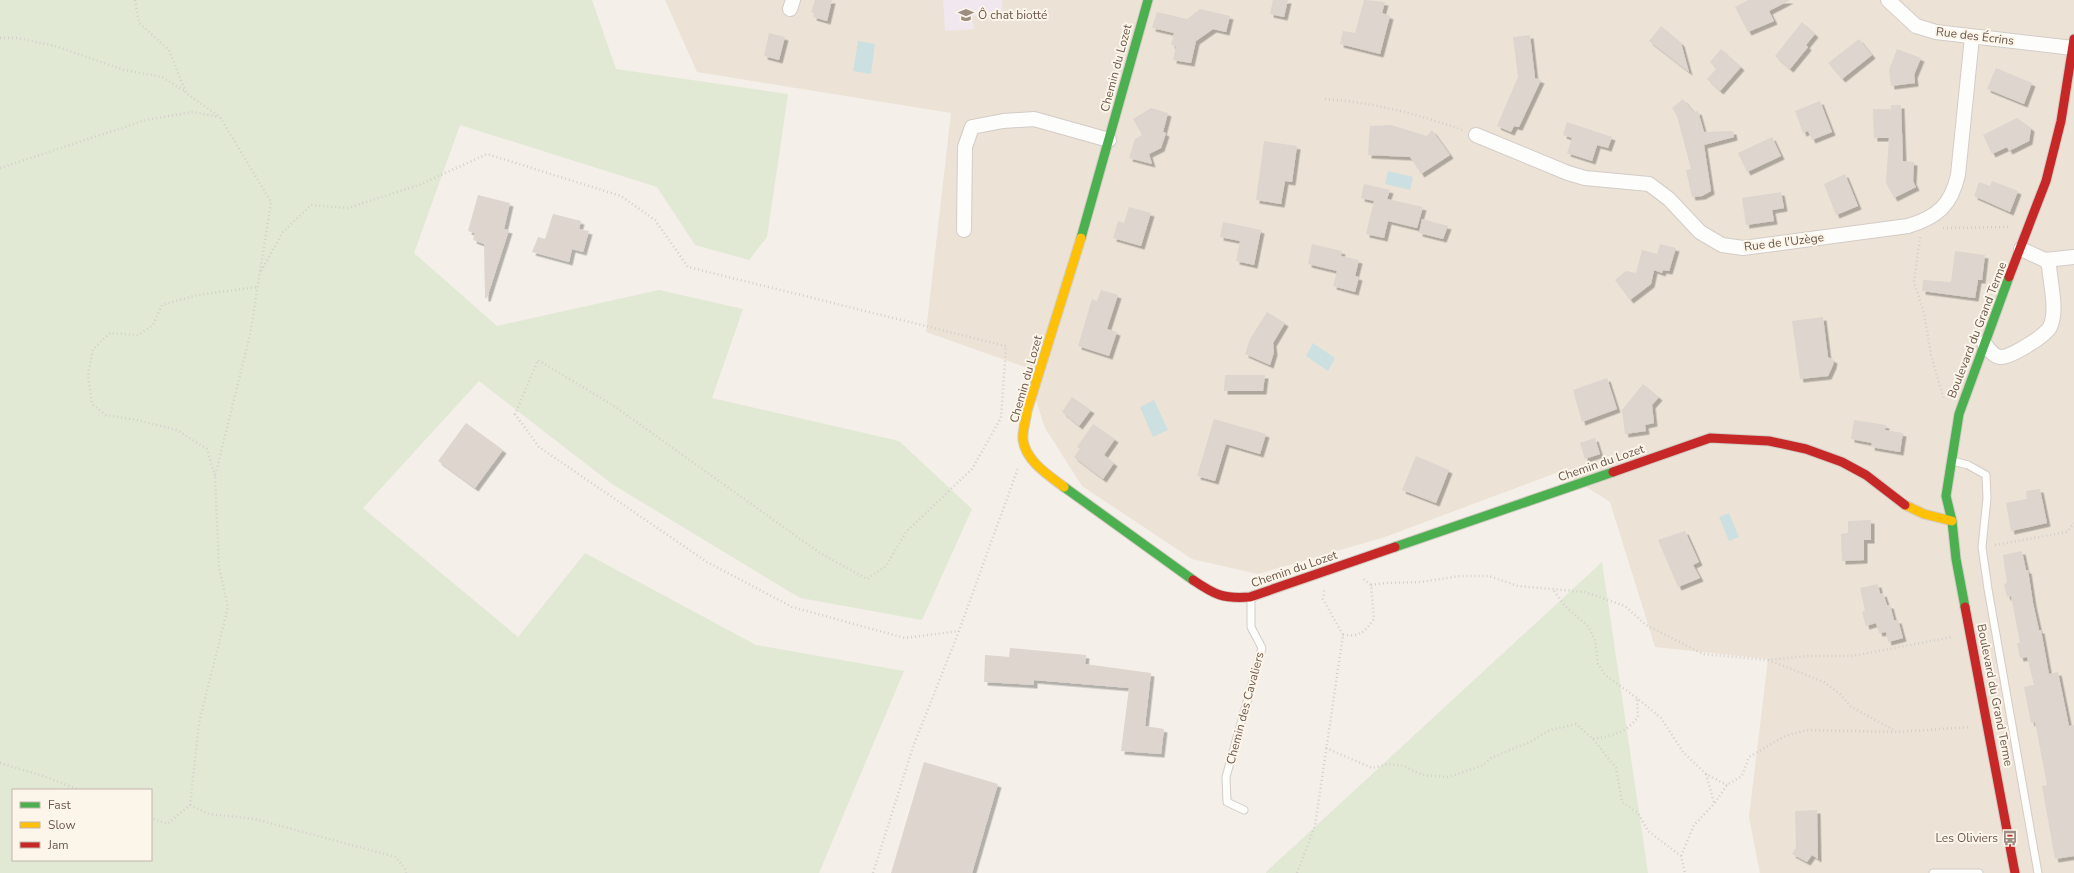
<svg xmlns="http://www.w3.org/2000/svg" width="2074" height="873" font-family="'Nunito Sans',sans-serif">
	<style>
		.residential { fill: #ece2d6 }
		.education { fill: #f0e7ef }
		.green { fill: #e1e9d5; fill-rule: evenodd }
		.water { fill: #cce0e2 }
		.building { fill: #ddd5ce; filter: url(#shadow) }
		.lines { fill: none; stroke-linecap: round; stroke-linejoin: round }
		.lane-casing { stroke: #d3ccc7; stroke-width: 9 }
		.street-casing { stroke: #d3ccc7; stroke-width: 16 }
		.fast-casing { stroke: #d3ccc5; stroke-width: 11 }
		.slow-casing { stroke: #d3ccc5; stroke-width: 11 }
		.jam-casing { stroke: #d3ccc5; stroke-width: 11 }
		.path { stroke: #d4cfca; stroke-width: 2.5; stroke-dasharray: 1 3; stroke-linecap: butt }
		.lane { stroke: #fdfdfc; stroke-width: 7 }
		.street { stroke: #fdfdfc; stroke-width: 14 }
		.fast { stroke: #4caf50; stroke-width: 9 }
		.slow { stroke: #ffc107; stroke-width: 9 }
		.jam { stroke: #c62828; stroke-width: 9 }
		.labels { text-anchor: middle; stroke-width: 4; stroke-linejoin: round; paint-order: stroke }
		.poi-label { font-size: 12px; fill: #6d584d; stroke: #fcf5e9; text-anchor: start }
		.street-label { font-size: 12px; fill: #6d584d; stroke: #fcf5e9 }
	</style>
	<defs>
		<filter id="shadow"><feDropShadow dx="3.5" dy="3.5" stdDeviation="0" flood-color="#0004"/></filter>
	</defs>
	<rect width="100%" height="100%" fill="#f4efe8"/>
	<path class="residential" d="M 665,0 L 2074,0 L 2074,873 L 1760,873 L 1749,817 L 1768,659 L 1655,647 L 1610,502 L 1561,471 L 1385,537 L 1258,574 L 1192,559 L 1082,486 L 1045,428 L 1025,367 L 926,332 L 951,113 L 697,72 Z"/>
	<path class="education" d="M 943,0 L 1002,0 L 1003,14 L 972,16 L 974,29 L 945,31 Z"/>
	<path class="green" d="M 0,0 L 592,0 L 616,69 L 788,94 L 767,237 L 749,260 L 695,245 L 657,187 L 460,125 L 414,253 L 497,326 L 659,290 L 743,309 L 712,398 L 899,441 L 972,509 L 922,620 L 800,598 L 612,484 L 479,381 L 363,508 L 518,637 L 585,553 L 756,645 L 904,671 L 819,873 L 0,873 ZM 13,790 L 151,790 L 151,860 L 13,860 Z
		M 1602,562 L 1648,873 L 1266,873 L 1266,872 Z"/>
	<path class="water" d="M 858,41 L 875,44 L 871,74 L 853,71 Z
		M 1388,171 L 1413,177 L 1410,190 L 1385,184 Z
		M 1313,343 L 1335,358 L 1328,371 L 1306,356 Z
		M 1154,400 L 1168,430 L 1153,437 L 1140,407 Z
		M 1729,513 L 1739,537 L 1729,541 L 1719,517 Z"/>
	<path class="building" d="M 815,0 L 832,0 L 827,21 L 813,17 L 814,13 L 811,12 Z
		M 1273,0 L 1288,0 L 1284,17 L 1270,14 Z
		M 1364,0 L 1385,2 L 1382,13 L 1390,16 L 1380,54 L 1340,44 L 1343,31 L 1355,33 Z
		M 1748,0 L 1790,0 L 1769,11 L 1774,21 L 1748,32 L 1735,7 Z
		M 1200,9 L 1230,16 L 1226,32 L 1213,29 L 1196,41 L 1191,63 L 1173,60 L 1176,46 L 1171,45 L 1174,33 L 1152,28 L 1157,12 L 1187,19 Z
		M 1802,22 L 1815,34 L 1806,45 L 1808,47 L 1790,69 L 1775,56 Z
		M 1661,26 L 1681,43 L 1689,72 L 1649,41 Z
		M 769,33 L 785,37 L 779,60 L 764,56 Z
		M 1530,35 L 1535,78 L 1541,80 L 1519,127 L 1514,126 L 1511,132 L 1497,126 L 1518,77 L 1513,37 Z
		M 1859,39 L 1872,55 L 1842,79 L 1828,63 Z
		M 1721,49 L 1741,67 L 1720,91 L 1707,79 L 1716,69 L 1710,62 Z
		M 1897,49 L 1921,58 L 1914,75 L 1915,83 L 1891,86 L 1889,70 Z
		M 1996,68 L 2032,83 L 2024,104 L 1987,89 Z
		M 1683,99 L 1694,112 L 1698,111 L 1704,132 L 1733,131 L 1734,137 L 1704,145 L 1711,191 L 1702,196 L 1692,197 L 1686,170 L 1691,169 L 1677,116 L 1672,108 Z
		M 1820,101 L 1832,132 L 1812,140 L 1808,131 L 1803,133 L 1795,111 Z
		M 1891,105 L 1901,105 L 1903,161 L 1914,162 L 1913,181 L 1916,187 L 1894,198 L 1886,183 L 1889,138 L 1874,138 L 1873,109 L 1890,109 L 1890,113 Z
		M 1151,108 L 1168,113 L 1163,132 L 1166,133 L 1161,148 L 1149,154 L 1152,164 L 1129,158 L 1135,139 L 1142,135 L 1133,119 Z
		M 2017,118 L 2031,128 L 2029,141 L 2009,151 L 2007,147 L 1992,154 L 1983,135 Z
		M 1567,122 L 1612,137 L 1608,148 L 1597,145 L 1592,161 L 1567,153 L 1572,138 L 1563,135 Z
		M 1391,125 L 1427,136 L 1432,130 L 1450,155 L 1421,174 L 1410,157 L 1368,155 L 1370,126 Z
		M 1772,137 L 1781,156 L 1747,172 L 1738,153 Z
		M 1264,141 L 1297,146 L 1292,182 L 1285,181 L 1281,204 L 1256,200 Z
		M 1845,174 L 1858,206 L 1836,215 L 1824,184 Z
		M 1992,181 L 2018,191 L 2010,212 L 1974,196 L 1979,182 L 1990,186 Z
		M 1364,184 L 1390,190 L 1387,199 L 1423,207 L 1417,228 L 1388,221 L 1384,238 L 1366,234 L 1374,201 L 1361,198 Z
		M 1781,192 L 1784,208 L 1772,210 L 1774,221 L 1746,225 L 1742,198 Z
		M 478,195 L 510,203 L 504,229 L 509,230 L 487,298 L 485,298 L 484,244 L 473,240 L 475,233 L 468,231 Z
		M 1129,207 L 1151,213 L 1141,246 L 1113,238 L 1118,221 L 1124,223 Z
		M 553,214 L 581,221 L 579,229 L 589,231 L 583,252 L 572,249 L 569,262 L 532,252 L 538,237 L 545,239 Z
		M 1422,219 L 1448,226 L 1443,239 L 1419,233 Z
		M 1223,222 L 1261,230 L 1254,265 L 1236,261 L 1240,241 L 1220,237 Z
		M 1312,244 L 1342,251 L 1341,256 L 1359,260 L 1355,276 L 1359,277 L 1355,292 L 1333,286 L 1337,271 L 1308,264 Z
		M 1660,244 L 1676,248 L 1669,271 L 1663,270 L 1662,273 L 1654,270 L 1651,284 L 1630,300 L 1615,280 L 1626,271 L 1636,273 L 1642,250 L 1657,254 Z
		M 1955,251 L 1985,255 L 1982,280 L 1978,280 L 1975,298 L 1922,291 L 1923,280 L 1951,282 Z
		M 1101,290 L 1118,295 L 1107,329 L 1117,332 L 1109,356 L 1078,346 L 1092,299 L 1097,301 Z
		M 1267,312 L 1285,323 L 1273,343 L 1274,352 L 1270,365 L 1245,354 L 1250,339 Z
		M 1823,317 L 1828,357 L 1834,360 L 1833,365 L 1828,376 L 1800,379 L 1792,321 Z
		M 1225,375 L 1265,375 L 1263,391 L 1224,391 Z
		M 1607,378 L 1617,409 L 1582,422 L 1573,390 Z
		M 1643,384 L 1659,397 L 1652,405 L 1654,423 L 1645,425 L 1646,431 L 1625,434 L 1622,410 Z
		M 1072,397 L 1091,410 L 1079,426 L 1062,412 Z
		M 1214,419 L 1266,434 L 1260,454 L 1226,444 L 1215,481 L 1197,476 Z
		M 1854,420 L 1886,425 L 1885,430 L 1903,433 L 1900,452 L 1871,447 L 1872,443 L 1851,439 Z
		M 466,423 L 503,450 L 475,488 L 438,461 Z
		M 1093,424 L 1115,439 L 1104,455 L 1114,463 L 1103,479 L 1074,457 L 1080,449 L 1077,447 Z
		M 1595,438 L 1600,454 L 1585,459 L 1580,443 Z
		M 1416,456 L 1449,470 L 1436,503 L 1402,490 Z
		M 2040,489 L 2047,523 L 2011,531 L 2006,503 L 2027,499 L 2026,491 Z
		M 1871,520 L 1871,540 L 1864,540 L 1864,560 L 1842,561 L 1841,534 L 1848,533 L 1848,521 Z
		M 1685,531 L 1699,562 L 1693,565 L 1700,578 L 1678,587 L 1658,540 Z
		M 2022,551 L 2026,570 L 2028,570 L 2033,603 L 2039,630 L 2041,630 L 2049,674 L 2058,672 L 2069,726 L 2074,725 L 2074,856 L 2055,859 L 2042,786 L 2047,785 L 2035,722 L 2031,723 L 2024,687 L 2034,685 L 2027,657 L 2020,658 L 2017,643 L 2020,643 L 2011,596 L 2007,597 L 2004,584 L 2007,583 L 2003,555 Z
		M 1878,584 L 1880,594 L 1883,593 L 1887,605 L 1890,605 L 1894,620 L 1898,620 L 1903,638 L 1888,642 L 1886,632 L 1879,633 L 1876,623 L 1866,626 L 1862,612 L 1865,611 L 1860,588 Z
		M 1010,648 L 1086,655 L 1085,664 L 1151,673 L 1145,726 L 1164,729 L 1161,754 L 1121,751 L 1129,688 L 1034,680 L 1034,685 L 984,682 L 985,655 L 1009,657 Z
		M 924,762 L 998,784 L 972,873 L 891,873 Z
		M 1817,810 L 1818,859 L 1812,855 L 1807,862 L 1792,854 L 1796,848 L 1795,811 Z"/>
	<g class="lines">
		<g class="lane-casing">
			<path id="lane" d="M 1953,461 L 1968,465 L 1986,475 L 1987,498 L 1982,547 L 1988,589 L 2038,873
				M 1244,810 L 1227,802 L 1226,777 L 1262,648 L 1251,627 L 1251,599
				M 1933,873 L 1979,873"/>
		</g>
		<g class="street-casing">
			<path id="street" d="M 1888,0 L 1916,26 L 1936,32 L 2073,48
				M 790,9 L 793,0
				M 1476,135 L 1568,173 L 1585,178 L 1649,184 L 1669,199 L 1700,232 L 1722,245 L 1743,248 L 1908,226 C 1938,217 1951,205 1958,175 L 1972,37
				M 964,230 L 965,147 L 972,127 L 1003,121 L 1034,119 L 1109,140
				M 2045,260 L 2074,257
				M 1984,343 C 1988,348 1993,356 2000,357 C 2010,358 2045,336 2050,327 C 2058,310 2050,283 2049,265 L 2045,260 L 2021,249"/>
		</g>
		<g class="fast-casing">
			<path id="fast" d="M 1081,238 L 1148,0
				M 1064,487 L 1193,580
				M 1395,547 L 1613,472
				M 1965,607 L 1956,559 L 1952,521 L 1946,496 L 1959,414 L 2009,277"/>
		</g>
		<g class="slow-casing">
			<path id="slow" d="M 1064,487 C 1048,475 1026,461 1023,440 C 1022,431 1026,420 1027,411 L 1081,238
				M 1905,505 L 1924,514 L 1952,521"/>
		</g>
		<g class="jam-casing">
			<path id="jam" d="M 2009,277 L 2046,181 L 2061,121 L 2074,39
				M 1613,472 L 1710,438 L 1769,441 L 1806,449 L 1842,462 L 1866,475 L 1905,505
				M 1193,580 C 1215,595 1223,599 1250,597 L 1395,547
				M 1965,607 L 2015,873"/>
		</g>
		<path class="path" d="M 135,0 L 139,23 L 169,50 L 186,93 L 220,117 L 271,202 L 250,335 L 215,476 L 219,567 L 228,607 L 199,723 L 190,805 L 167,824 L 151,818
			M 0,38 L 17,38 L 55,46 L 124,70 L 162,77 L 186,92
			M 1325,99 C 1371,102 1418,114 1462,130
			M 0,168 L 146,120 L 192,112 L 219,117
			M 1943,228 L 2010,227
			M 1920,237 L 1914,282 L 1924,313 L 1931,355 L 1944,400
			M 261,271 L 283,232 L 311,205 L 348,208 L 419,185 L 487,154 L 621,196 L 655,220 L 688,267 L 1006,346 L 1001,418 L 972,469 L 906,532 L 886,566 L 867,579 L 820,553 L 614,406 L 538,360 L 515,414 L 539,447 L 707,562 L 792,607 L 905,638 L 959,631
			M 215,476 L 207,449 L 177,430 L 137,420 L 106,415 L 92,404 L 88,375 L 93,349 L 110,333 L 138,335 L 153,325 L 162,305 L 197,295 L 258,287
			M 1995,545 L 2067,532 L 2074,523
			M 1371,585 L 1385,583 L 1421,582 L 1460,576 L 1489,576 L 1518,586 L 1585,592 L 1625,606 L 1646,625 L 1703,654 L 1768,660 L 1807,656 L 1852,656 L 1952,637
			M 1554,591 L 1565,606 L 1588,626 L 1595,640 L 1598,664 L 1605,675 L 1637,698 L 1661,718 L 1683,752 L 1706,774 L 1727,785
			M 1343,635 C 1360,637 1365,632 1374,619 L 1371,585 L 1362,578
			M 1768,660 L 1824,682 L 1840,694 L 1851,707 L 1896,731
			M 1593,739 C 1613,735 1625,734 1638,717 L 1637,698
			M 1326,748 L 1372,768 L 1389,764 L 1404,766 L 1422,775 L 1448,777 L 1484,765 L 1491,758 L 1532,741 L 1550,730 L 1576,724 L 1593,739 L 1616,768 L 1622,802 L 1638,813 L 1648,831 L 1681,856 L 1685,873
			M 0,763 L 40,775 L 80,790
			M 1706,774 L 1714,803
			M 190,805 L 209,814 L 255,819 L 396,857 L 405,869 L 406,873
			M 1681,856 L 1694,825 L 1714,804 L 1727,785 L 1742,776 L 1749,757 L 1785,736 L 1807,730 L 1897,732 L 1970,727
			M 873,873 L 913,747 L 959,631 L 1018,468
			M 1297,873 L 1315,826 L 1343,635 L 1323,599 L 1324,590"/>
		<use href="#lane" class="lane"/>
		<use href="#street" class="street"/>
		<use href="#fast" class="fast"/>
		<use href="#slow" class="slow"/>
		<use href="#jam" class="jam"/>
	</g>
	<defs>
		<g id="school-bare" transform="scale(1.2)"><path d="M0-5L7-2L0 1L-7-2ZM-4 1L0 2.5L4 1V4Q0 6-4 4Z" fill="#9c8d83" stroke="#fcf5e9" stroke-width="2.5" paint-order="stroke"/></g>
		<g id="bus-bare" transform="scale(1.2)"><path d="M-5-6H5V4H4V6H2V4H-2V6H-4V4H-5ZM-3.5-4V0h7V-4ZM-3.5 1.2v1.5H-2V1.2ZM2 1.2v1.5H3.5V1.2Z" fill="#9c8d83" stroke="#fcf5e9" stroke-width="2.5" paint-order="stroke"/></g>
	</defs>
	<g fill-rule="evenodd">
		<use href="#school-bare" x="966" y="15"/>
		<use href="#bus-bare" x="2010" y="838"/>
	</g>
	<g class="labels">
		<g class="poi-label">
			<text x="978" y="19">Ô chat biotté</text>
			<text x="1998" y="842" text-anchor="end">Les Oliviers</text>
		</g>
		<g class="street-label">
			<text transform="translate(1975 36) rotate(7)" y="4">Rue des Écrins</text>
			<text transform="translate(1116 68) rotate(-75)" y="4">Chemin du Lozet</text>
			<text transform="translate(1784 242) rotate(-7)" y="4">Rue de l'Uzège</text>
			<text transform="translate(1977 330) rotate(-69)" y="4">Boulevard du Grand Terme</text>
			<text transform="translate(1026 379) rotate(-74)" y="4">Chemin du Lozet</text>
			<text transform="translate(1601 463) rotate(-19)" y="4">Chemin du Lozet</text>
			<text transform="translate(1294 569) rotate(-19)" y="4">Chemin du Lozet</text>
			<text transform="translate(1995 695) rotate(79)" y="4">Boulevard du Grand Terme</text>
			<text transform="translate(1245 708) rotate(-75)" y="4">Chemin des Cavaliers</text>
		</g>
	</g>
	<rect x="12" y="789" width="140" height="72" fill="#fcf5e9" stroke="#c3b6ab"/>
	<rect x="20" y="802" width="20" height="6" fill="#4caf50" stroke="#c3b6ab"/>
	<text x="48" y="809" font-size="12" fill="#6d584d">Fast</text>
	<rect x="20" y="822" width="20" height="6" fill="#ffc107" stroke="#c3b6ab"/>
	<text x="48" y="829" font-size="12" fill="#6d584d">Slow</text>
	<rect x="20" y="842" width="20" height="6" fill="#c62828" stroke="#c3b6ab"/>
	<text x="48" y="849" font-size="12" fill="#6d584d">Jam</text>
</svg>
